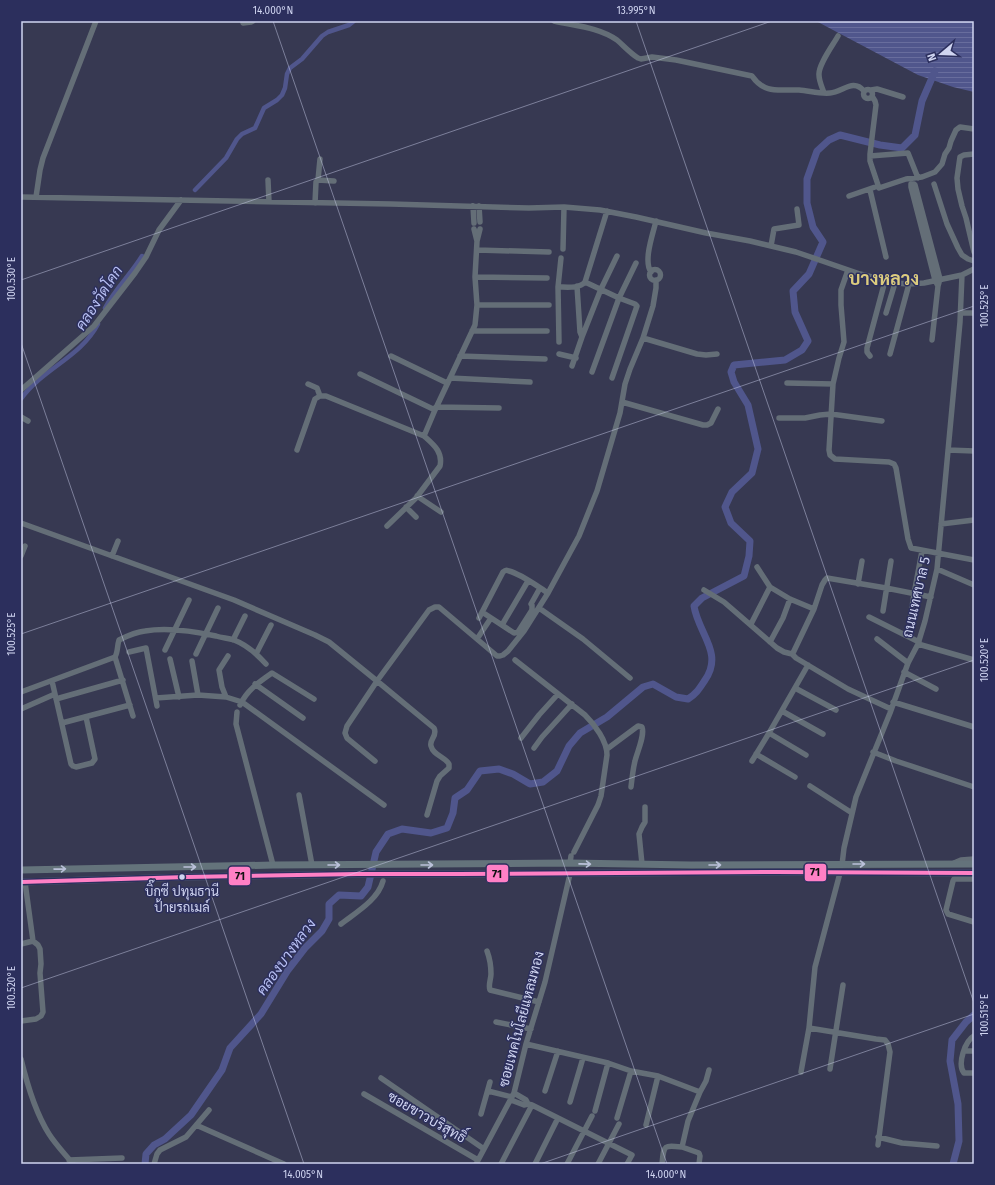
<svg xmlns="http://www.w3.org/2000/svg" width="995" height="1185" font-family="'Fira Sans',Sarabun,sans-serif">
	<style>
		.water { fill: url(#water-rules) }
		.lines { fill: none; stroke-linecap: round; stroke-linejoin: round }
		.canal { stroke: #50568c; stroke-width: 4.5 }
		.river { stroke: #50568c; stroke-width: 7 }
		.minor { stroke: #646e77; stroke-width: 5.5 }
		.major { stroke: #64737b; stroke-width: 7 }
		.bus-1-casing { stroke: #2c2f5d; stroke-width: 7 }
		.bus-1 { stroke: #ff80c5; stroke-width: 4 }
		.oneway { stroke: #bac1d9 }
		.ticks { fill: none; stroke: #d0d5f1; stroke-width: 1; stroke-opacity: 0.45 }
		.bus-dot { fill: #d0d5f1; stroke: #2c2f5d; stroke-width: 1.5 }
		.labels { text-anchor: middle; stroke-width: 3; stroke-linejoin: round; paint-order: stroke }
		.bus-label { font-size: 13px; fill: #d0d5f1; stroke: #2c2f5d }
		.street-label { font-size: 14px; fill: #d0d5f1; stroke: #2c2f5d }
		.water-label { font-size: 15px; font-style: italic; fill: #b7bff2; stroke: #2c2f5d }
		.district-label { font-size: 18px; font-weight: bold; fill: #dccc7e; stroke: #2c2f5d }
		.line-badge { stroke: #2c2f5d; stroke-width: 1.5 }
		.pale-badge-label { font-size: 11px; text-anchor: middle; font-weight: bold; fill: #111 }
		.neatline { fill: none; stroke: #d0d5f1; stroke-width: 1.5 }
		.ticks-label { font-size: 10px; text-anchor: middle; fill: #d0d5f1 }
	</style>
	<defs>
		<pattern id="water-rules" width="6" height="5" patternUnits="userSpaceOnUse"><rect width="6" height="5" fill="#50568c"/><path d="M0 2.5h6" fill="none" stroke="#686d9d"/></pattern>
	</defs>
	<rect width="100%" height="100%" fill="#373952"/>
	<path class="water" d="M 816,21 L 974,21 L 974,92 L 953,87 L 918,75 Z"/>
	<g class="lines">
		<path class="canal" d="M 195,190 L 226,158 L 237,139 L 242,134 L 255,128 L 264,108 L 277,100 L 282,95 L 285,88 L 287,74 L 290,68 L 302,59 L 322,36 L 328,32 L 349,25 L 354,21
			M 105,308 C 115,289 131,274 142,256
			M 21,399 C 42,369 81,357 98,324"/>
		<path class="river" d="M 145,1164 L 146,1154 L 154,1145 L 165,1139 L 191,1115 L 222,1070 L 230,1048 L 261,1014 L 288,970 L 305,948 L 322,931 L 329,919 L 329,904 L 339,895 L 361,896 L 368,887 L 376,852 L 388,834 L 402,829 L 431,833 L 447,828 L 453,813 L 455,798 L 467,790 L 480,771 L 499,769 L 513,774 L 530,784 L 543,782 L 557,771 L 569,746 L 580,733 L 607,717 L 643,687 L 653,684 L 676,697 L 688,699 C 697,693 699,689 705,680 C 724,653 698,633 694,606 L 702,598 L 744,576 L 749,556 L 750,541 L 731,523 L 725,507 L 732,492 L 752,473 L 758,449 L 748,405 L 734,382 L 731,372 L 734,365 L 785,360 L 802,350 L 808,341 L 795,312 L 793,291 L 809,274 L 823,242 L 813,227 L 807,203 L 807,179 L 817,151 L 829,140 L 840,135 L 880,145 L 902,148 L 915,135 L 922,101 L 935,71
			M 953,1164 L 959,1141 L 958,1104 L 950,1061 L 952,1040 L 966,1022 L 974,1015"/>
		<path class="minor" d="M 554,21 C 575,26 598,27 617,40 C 624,46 630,53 638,58 L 641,59 L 652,57 L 676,60 L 752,76 C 765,95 780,89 799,90 C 810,91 820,94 830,93 C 843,92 853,78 864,91
			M 243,23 L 251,22 L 253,21
			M863.5 94a4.5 4.5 0 1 1 9 0a4.5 4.5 0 1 1-9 0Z
			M 871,90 L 877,89 L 903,97
			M 824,93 C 822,87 819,81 819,75 C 818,65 833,45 838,36
			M 872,96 L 875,101 L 876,105 L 870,154 L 870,161 L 879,188 L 906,179 L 922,177 L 935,172 L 942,164 L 945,154 L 949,148 L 951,141 L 956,130 L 960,127 L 974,129
			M 974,154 L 964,155 L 960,157 L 957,178 L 958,189 L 962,206 L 966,218 L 974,252
			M 870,156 L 908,153 L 918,178
			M 268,180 L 269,202
			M 318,180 L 334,181
			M 911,184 L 914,184 L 915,185 L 940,279 L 938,286 L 935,280 L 911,187 Z
			M 934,184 L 947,224 L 958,248 L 962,255 L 968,259 L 974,261
			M 870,190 L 886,257
			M 849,196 L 878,186
			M 21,197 L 391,204 L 529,208 L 564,207 L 600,210 L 636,217 L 706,233 L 750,241 L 796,252 L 860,274 L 895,283 L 909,284 L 924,283 L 962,275 L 974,269
			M 36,197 L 40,170 L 43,158 L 96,21
			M 315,203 L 316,182 L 318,180 L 320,159
			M 473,206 L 474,223
			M 479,206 L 480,222
			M 477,241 L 480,229
			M 771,246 L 774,229 L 799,225 L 797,209
			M 563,249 L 564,207
			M 477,250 L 549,252
			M649.5 275a5.5 5.5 0 1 1 11 0a5.5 5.5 0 1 1-11 0Z
			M 848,270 L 841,290 L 841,305 L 844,342 L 839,358 L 833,384 L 829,450 L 830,455 L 835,459 L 889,462 L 894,464 L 896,468 L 908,539 L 911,548 L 974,560
			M 651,272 C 643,261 653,234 656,221
			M 475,277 L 547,278
			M 585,282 L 619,298 L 635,304 L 637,306 L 612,378
			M 577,286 L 580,332 L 582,337
			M 558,287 C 566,287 579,289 585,282 L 607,211
			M 477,305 L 549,305
			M 886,313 L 895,283
			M 961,313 L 974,313
			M 472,331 L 547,331
			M 643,338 L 697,354 L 706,355 L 717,354
			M 932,340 L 938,286
			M 559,342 L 558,287 L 561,258
			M 559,354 L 576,358
			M 890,354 L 909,284
			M 391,356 L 447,383
			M 460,356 L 545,359
			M 870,356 L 867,352 L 867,348 L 885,281
			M 572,366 L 582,337 L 601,289 L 617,256
			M 592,372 L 619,298 L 636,263
			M 360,374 L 435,410
			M 450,378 L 530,382
			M 787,383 L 833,384
			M 308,384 L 317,388 L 320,396
			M 21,390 L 94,326 L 135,273 L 146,257 L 159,230 L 181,200
			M 622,402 L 703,425 L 707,425 L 711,423 L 718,409
			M 436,407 L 499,408
			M 21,417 L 28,421
			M 779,418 L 805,418 L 820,415 L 831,414 L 882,421
			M 424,436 L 435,410 L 475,325 L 477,305 L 475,277 L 477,241 L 474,229
			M 297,450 L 315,399 L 320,396 L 326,396 L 424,436 C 434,445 443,452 440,466 L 416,498 L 387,526
			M 948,450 L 974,451
			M 417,496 L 441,512
			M 406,507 L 416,517
			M 21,523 L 234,600 L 315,635 L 329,642 L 377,681 L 434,728 C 438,736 429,739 431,746 C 433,755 445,757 449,764 L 449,768 L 440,776 L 437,781 L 427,815
			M 941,524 L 974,520
			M 21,556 L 25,546
			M 112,556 L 118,541
			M 757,567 L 770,587
			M 937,569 L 974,585
			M 858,584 L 862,561
			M 704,590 L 724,602 L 777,648 L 784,652 L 792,654
			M 539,608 L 583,639 L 630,678
			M 883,611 L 891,561
			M 482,612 L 514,633 L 518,632 L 532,610 L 532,605 L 531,604 L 540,588
			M 869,617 L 919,642
			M 479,618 L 503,572 C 506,570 506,570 509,571 C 521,574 537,586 548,593
			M 910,621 L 914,594 L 922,551
			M 751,624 L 770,587 L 790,599 L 814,609
			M 502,625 L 528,581
			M 477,639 L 491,618
			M 877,639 L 908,663
			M 233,640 L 245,616
			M 770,642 L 783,618 L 790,599
			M 918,644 L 974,660
			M 165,650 L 189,600
			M 129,652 L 146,648 L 157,706
			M 196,654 L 218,608
			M 256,654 L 271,625
			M 115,657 L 133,716
			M 170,659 L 179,697
			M 515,660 L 585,715 C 595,725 607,741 607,755 L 601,796 L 598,805 L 574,852
			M 192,661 L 198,695
			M 904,672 L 936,689
			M 52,681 L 71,764 L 73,766 L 76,767 L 92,763 L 95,759 L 86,717
			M 255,684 L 303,718
			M 795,688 L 836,710
			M 21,692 L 115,657 C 118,652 117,646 119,640 C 127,636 135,632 145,631 C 168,627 193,631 216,636 C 222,638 228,638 234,640 C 247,645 257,654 266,664
			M 226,697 L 222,687 L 219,670 L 228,656
			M 156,698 L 198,695 L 226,697 L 242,702 L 384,805
			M 56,699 L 123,680
			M 893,702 L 974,727
			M 240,705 C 247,690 259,682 272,673 L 314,699
			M 21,709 L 55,694
			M 891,709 L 848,689 L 796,658 L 793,655 L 793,653 L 814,609 L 822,585 L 825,580 L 827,578 L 886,588 L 931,597
			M 782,711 L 823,734
			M 237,712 L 236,724 L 273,865
			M 62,723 L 130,705
			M 769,733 L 806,755
			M 521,738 L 539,715 L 558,694
			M 534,748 L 542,737 L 572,704
			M 607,749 L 638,726 L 642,727 C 645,736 637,752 635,761 C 633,769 632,778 631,787
			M 873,752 L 896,761 L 974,787
			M 756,754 L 795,777
			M 375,761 L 347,738 L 345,733 L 347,726 L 377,681 L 429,610 L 435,607 L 439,607 L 497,656 L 500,656 L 503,655 L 508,651 L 524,631 L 548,593 L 579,536 L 597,491 L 620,413 L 625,384 L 630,369 L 643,338 L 653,306 L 656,288 L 656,280
			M 752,761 L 769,733 L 808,665
			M 810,786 L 852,813
			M 299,795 L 312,865
			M 570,863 L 571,856
			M 954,863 L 961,860 L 974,859
			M 642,864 L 639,834 L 642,827 L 645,822 L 645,807
			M 842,865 L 844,848 L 856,797 L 890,713 L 908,663 L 918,644 L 925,621 L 937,569 L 960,322 L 962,275
			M 974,879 L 954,879 L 953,881 L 946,910 L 948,914 L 974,922
			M 341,924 C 355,913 378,900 383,881
			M 21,944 L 33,941
			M 487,951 C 490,959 491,966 491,974 C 491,979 488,985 490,990 L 539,1002
			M 21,1021 L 36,1019 L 41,1016 L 43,1012 L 40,973 L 41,964 L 40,949 L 38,945 L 33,941 L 25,882
			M 496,1022 L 531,1029
			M 809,1028 L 876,1039 L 885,1040 L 888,1044 L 890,1052 L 878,1145
			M 974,1036 C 965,1041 957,1064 964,1073 L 974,1073
			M 526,1044 L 608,1063 L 631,1071 L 658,1076 L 700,1092
			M 964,1051 L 974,1051
			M 21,1059 C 27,1084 35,1112 49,1134 C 56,1145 65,1154 73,1164
			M 830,1069 L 843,985
			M 801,1072 L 809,1028 L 815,967 L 840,873
			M 381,1078 L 484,1149
			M 488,1091 L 512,1097
			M 545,1091 L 558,1051
			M 514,1093 L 526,1100 L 528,1104
			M 364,1094 L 478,1160
			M 511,1100 L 524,1105 L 528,1104 L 532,1105 L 632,1155 L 627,1164
			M 570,1102 L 583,1058
			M 595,1111 L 608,1063
			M 481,1114 L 490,1082
			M 617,1118 L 631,1071
			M 196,1125 L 284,1164
			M 646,1125 L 658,1076
			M 878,1137 L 902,1143 L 937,1146
			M 69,1160 L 122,1158
			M 154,1164 L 157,1154 L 160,1150 L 186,1137 L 209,1110
			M 476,1164 L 514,1093 L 526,1044 L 545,982 L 570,874
			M 501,1164 L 532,1105
			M 535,1164 L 558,1118
			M 567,1164 L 592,1116
			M 598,1164 L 619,1124
			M 662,1164 C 664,1145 663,1145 682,1147
			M 699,1164 L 700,1156 L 699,1153 L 682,1147 L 688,1121 L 700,1092 L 706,1081 L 709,1070"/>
		<path class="major" d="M 21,870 L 273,865 L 570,863 L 691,865 L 974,864
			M 21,882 L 187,877 L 358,874 L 458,874 L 776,872 L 974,873"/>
		<g class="bus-1-casing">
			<path id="bus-1" d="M 21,882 L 187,877 L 358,874 L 458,874 L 776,872 L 974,873"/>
		</g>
		<use href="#bus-1" class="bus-1"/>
	</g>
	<defs><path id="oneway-shaft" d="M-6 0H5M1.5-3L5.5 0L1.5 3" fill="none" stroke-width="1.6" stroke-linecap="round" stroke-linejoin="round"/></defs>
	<g class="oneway">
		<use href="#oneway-shaft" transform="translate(585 864) rotate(1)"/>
		<use href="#oneway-shaft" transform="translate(859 864)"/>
		<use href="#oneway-shaft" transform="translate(334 865)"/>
		<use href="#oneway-shaft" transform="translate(427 865)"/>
		<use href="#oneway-shaft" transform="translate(715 865)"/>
		<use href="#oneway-shaft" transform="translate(190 867)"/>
		<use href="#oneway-shaft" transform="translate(60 869) rotate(-1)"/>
	</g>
	<path class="ticks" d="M 273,21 L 667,1164M 636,21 L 974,1003M 21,280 L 772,21M 21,343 L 304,1164M 21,634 L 974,306M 21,988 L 974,660M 540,1164 L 974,1014"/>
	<circle class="bus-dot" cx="182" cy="877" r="3.5"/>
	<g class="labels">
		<g class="bus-label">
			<text x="182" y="896">บิ๊กซี ปทุมธานี<tspan x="182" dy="16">ป้ายรถเมล์</tspan></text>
		</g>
		<g class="street-label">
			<text transform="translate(916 597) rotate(-77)" y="5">ถนนเทศบาล 5</text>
			<text transform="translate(521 1019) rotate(-75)" y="5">ซอยเทคโนโลยีแหลมทอง</text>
			<text transform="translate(427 1117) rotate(30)" y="5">ซอยขาวบริสุทธิ์</text>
		</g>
		<g class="water-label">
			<text transform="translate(99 298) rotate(-57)" y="5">คลองวัดโคก</text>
			<text transform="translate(286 957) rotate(-54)" y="5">คลองบางหลวง</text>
		</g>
		<g class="district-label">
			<text x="884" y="285">บางหลวง</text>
		</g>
	</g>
	<g class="line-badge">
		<rect x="804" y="863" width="23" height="19" rx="4" fill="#ff80c5"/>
		<rect x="486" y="864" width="23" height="19" rx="4" fill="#ff80c5"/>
		<rect x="228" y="866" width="23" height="20" rx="4" fill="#ff80c5"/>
	</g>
	<g class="pale-badge-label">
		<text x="815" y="876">71</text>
		<text x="497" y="878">71</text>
		<text x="240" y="880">71</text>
	</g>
	<rect width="995" height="1185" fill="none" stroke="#2c2f5d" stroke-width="44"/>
	<g transform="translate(941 54) rotate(251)" stroke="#2c2f5d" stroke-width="3" paint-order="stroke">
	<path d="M0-3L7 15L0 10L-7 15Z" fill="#d0d5f1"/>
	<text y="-6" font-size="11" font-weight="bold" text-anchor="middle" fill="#d0d5f1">N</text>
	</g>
	<rect x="22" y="22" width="951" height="1141" class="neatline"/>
	<g class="ticks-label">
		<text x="273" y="14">14.000°N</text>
		<text x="636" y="14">13.995°N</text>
		<text transform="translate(11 279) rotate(-90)" y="4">100.530°E</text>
		<text transform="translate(984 306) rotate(-90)" y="4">100.525°E</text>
		<text transform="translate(11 634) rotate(-90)" y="4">100.525°E</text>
		<text transform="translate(984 660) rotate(-90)" y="4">100.520°E</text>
		<text transform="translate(11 988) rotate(-90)" y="4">100.520°E</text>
		<text transform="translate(984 1015) rotate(-90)" y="4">100.515°E</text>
		<text x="303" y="1178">14.005°N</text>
		<text x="666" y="1178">14.000°N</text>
	</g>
</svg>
